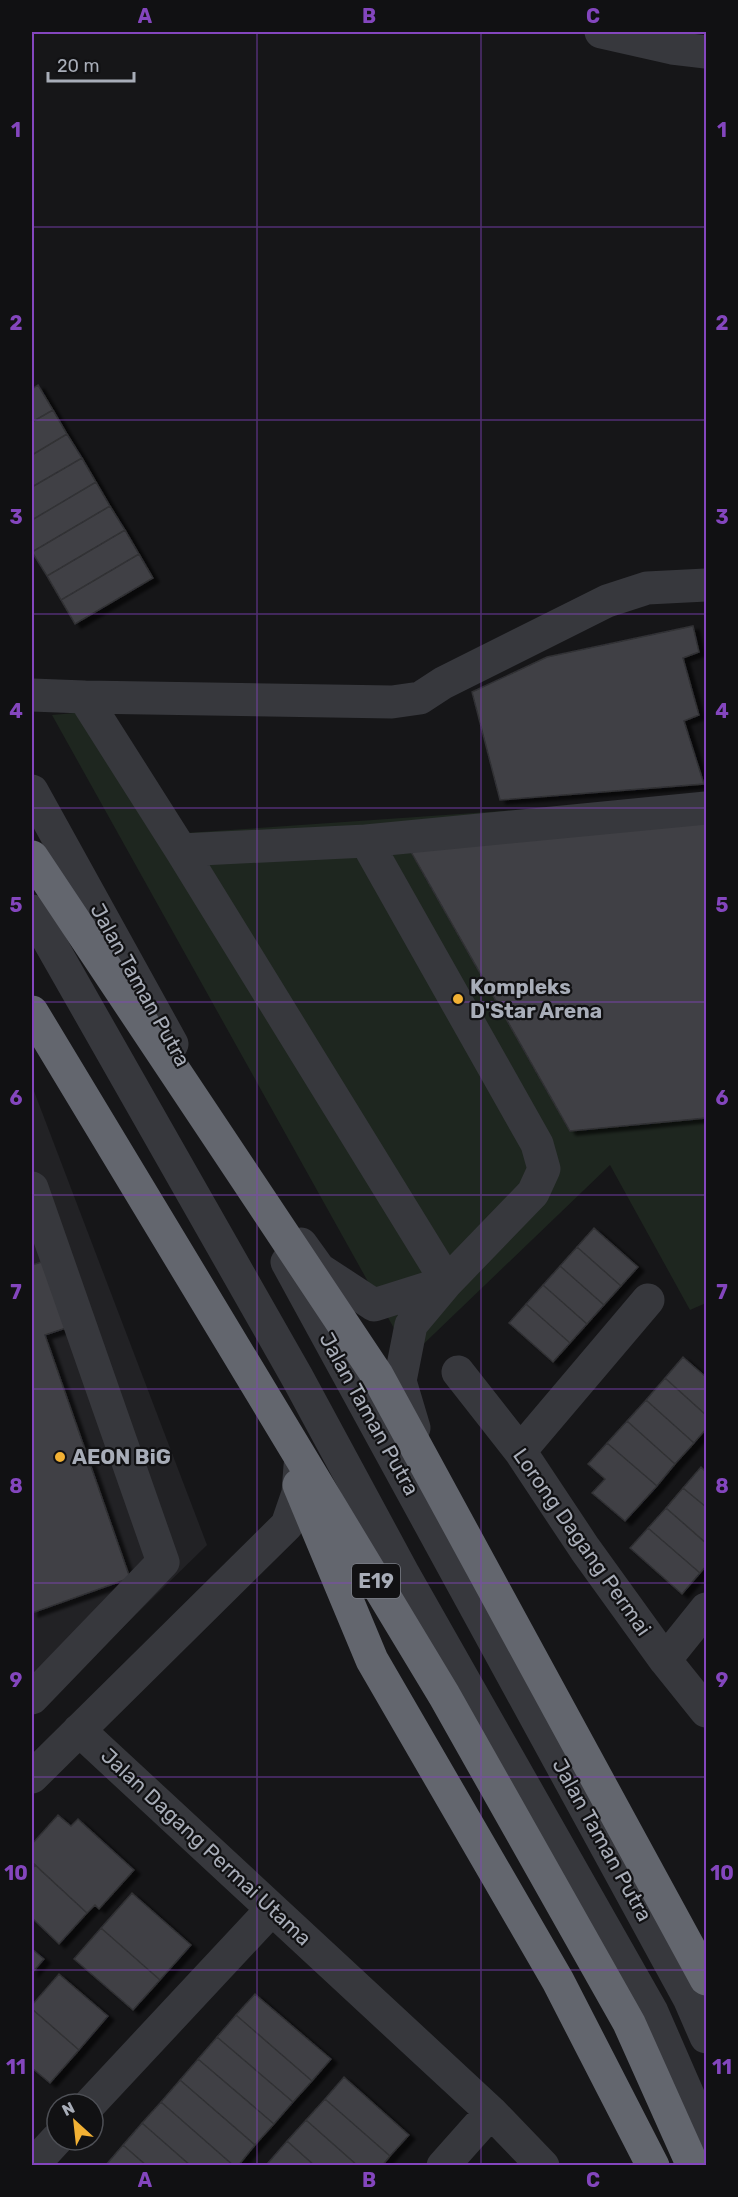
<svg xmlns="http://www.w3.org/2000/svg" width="738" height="2197" font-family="Rubik,sans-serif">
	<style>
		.built { fill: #222225 }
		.green { fill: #1e261f }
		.building { fill: #404145; stroke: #303034; stroke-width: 1.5; filter: url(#shadow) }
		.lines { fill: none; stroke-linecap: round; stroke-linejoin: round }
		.minor { stroke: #37383d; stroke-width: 33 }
		.highway { stroke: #63666e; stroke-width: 33 }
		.grid { fill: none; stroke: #8446be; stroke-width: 1.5; stroke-opacity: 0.55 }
		.poi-dot { fill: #f2b134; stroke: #111113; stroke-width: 2 }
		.labels { text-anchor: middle; stroke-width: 4.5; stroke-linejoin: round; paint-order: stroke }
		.shield { fill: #111113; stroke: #7b7e86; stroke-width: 1.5 }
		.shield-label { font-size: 20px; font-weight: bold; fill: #a8adb8 }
		.street-label { font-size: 21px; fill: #a8adb8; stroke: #111113 }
		.poi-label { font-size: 21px; font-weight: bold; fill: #a8adb8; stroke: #111113; text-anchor: start }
		.neatline { fill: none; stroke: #8446be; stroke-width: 2 }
		.grid-label { font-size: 20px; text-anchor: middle; font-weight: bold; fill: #8446be }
	</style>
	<defs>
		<filter id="shadow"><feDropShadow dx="6" dy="4" stdDeviation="1.5" flood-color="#0009"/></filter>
	</defs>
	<rect width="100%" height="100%" fill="#161618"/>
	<path class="built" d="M 32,1086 L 207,1545 L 32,1716 Z"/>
	<path class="green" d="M 108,710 L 186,833 L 706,797 L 706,1303 L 690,1310 L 610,1165 L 410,1357 L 52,715 Z"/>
	<path class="building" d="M 38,385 L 53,410 L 32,422 L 32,389 Z
		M 53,410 L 67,434 L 32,455 L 32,422 Z
		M 67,434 L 82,458 L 32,487 L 32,455 Z
		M 82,458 L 96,482 L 32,520 L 32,487 Z
		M 96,482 L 110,506 L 32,552 L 32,520 Z
		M 110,506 L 125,530 L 47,576 L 32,552 Z
		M 125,530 L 139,554 L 61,600 L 47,576 Z
		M 139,554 L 153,578 L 75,624 L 61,600 Z
		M 693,626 L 699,652 L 683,658 L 699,715 L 684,721 L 704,784 L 500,800 L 472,692 L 547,657 Z
		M 706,823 L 706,1118 L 570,1131 L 410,850 Z
		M 594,1228 L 638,1267 L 621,1286 L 577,1247 Z
		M 577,1247 L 621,1286 L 604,1305 L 560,1266 Z
		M 51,1259 L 75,1325 L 45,1335 L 130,1578 L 32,1613 L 32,1265 Z
		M 560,1266 L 604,1305 L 587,1324 L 543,1285 Z
		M 543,1285 L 587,1324 L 570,1343 L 526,1304 Z
		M 526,1304 L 570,1343 L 553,1362 L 509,1323 Z
		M 683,1357 L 706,1377 L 706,1415 L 665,1378 Z
		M 665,1378 L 706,1415 L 706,1429 L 694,1443 L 646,1400 Z
		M 646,1400 L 694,1443 L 675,1464 L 627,1421 Z
		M 627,1421 L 675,1464 L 657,1486 L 607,1443 Z
		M 607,1443 L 657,1486 L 625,1521 L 592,1493 L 605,1479 L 588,1464 Z
		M 701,1467 L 706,1472 L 706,1507 L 683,1488 Z
		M 683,1488 L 706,1507 L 706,1543 L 666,1508 Z
		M 666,1508 L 706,1543 L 706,1566 L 700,1573 L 648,1528 Z
		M 648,1528 L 700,1573 L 682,1594 L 630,1548 Z
		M 58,1815 L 71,1826 L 78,1819 L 134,1870 L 99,1909 L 95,1905 L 87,1913 L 32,1862 L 32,1844 Z
		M 35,1865 L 87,1913 L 59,1944 L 32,1918 L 32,1869 Z
		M 132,1893 L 191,1945 L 160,1980 L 101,1928 Z
		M 101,1928 L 160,1980 L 133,2010 L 74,1959 Z
		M 32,1949 L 44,1959 L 32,1973 Z
		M 59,1974 L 108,2016 L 79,2050 L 32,2009 L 32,2005 Z
		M 255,1994 L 331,2059 L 312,2081 L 236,2015 Z
		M 32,2009 L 79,2050 L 50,2083 L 32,2068 Z
		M 236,2015 L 312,2081 L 293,2102 L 217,2037 Z
		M 217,2037 L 293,2102 L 274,2124 L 198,2059 Z
		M 198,2059 L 274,2124 L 255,2145 L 180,2080 Z
		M 344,2077 L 409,2135 L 390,2156 L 325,2099 Z
		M 180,2080 L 255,2145 L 238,2166 L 234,2166 L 161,2102 Z
		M 325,2099 L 390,2156 L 382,2166 L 358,2166 L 306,2120 Z
		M 161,2102 L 234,2166 L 191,2166 L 142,2123 Z
		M 306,2120 L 358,2166 L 315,2166 L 287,2141 Z
		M 142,2123 L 191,2166 L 147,2166 L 123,2145 Z
		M 287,2141 L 315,2166 L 272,2166 L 268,2163 Z
		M 123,2145 L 147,2166 L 105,2166 Z"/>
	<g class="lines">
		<path class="minor" d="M 601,32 L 672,48 L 706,52
			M 32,695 L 84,697 L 181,850 L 447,1282
			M 84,697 L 392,702 L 420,698 L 443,683 L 607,601 L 647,588 L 706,585
			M 32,791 L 172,1044
			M 366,841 L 706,808
			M 181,850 L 366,841 L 537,1144 L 544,1169 L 533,1193 L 447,1282 L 411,1325 L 400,1381 L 414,1428
			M 32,911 L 297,1377 L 403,1573 L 652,2012 L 706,2136
			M 32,1188 L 163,1562 L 32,1698
			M 301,1244 L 319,1269 L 374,1305 L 447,1282
			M 287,1262 L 689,1998 L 706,2037
			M 458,1372 L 520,1451 L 585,1549 L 665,1660 L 706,1711
			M 520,1451 L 648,1300
			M 665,1660 L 706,1609
			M 79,1730 L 491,2112 L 543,2166
			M 32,1777 L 287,1525 L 298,1493 L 300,1466
			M 90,2104 L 272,1909
			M 32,2166 L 57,2139
			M 443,2166 L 491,2112"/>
		<path class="highway" d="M 32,857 L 377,1375 L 706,1979
			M 32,1012 L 444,1695 L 629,2023 L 693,2166
			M 299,1485 L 372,1660 L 558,1981 L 653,2166"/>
	</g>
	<path class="grid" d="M 257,32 L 257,2166M 481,32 L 481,2166M 32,227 L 706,227M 32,420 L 706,420M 32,614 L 706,614M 32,808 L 706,808M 32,1002 L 706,1002M 32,1195 L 706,1195M 32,1389 L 706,1389M 32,1583 L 706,1583M 32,1777 L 706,1777M 32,1970 L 706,1970"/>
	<g class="poi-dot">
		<circle cx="458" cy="999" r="6"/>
		<circle cx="60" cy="1457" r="6"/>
	</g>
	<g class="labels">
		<rect class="shield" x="352" y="1564" width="48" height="34" rx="4.5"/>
		<g class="shield-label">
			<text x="376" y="1588">E19</text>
		</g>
		<g class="street-label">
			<text transform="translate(140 985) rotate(61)" y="7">Jalan Taman Putra</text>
			<text transform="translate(369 1414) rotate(61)" y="7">Jalan Taman Putra</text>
			<text transform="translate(582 1542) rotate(55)" y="7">Lorong Dagang Permai</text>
			<text transform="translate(602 1840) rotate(61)" y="7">Jalan Taman Putra</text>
			<text transform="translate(206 1847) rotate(43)" y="7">Jalan Dagang Permai Utama</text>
		</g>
		<g class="poi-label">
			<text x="470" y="994">Kompleks<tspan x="470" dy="24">D'Star Arena</tspan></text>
			<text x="72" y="1464">AEON BiG</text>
		</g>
	</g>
	<rect width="738" height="2197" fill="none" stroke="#111113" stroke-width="66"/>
	<g transform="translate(75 2122) rotate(333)"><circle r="28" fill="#111113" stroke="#4d4f55" stroke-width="1.5"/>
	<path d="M0-4.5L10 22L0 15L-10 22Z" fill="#f2b134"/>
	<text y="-9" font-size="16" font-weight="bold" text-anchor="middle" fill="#a8adb8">N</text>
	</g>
	<path d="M48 72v9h86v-9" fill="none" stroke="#a8adb8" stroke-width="3"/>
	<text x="57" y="72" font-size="18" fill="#a8adb8" stroke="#111113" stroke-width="4.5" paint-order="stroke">20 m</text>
	<rect x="33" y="33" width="672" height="2131" class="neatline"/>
	<g class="grid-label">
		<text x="145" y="23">A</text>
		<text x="369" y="23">B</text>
		<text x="593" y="23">C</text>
		<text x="16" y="137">1</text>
		<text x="722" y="137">1</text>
		<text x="16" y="330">2</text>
		<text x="722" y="330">2</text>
		<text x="16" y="524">3</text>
		<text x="722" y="524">3</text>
		<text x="16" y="718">4</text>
		<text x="722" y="718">4</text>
		<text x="16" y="912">5</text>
		<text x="722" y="912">5</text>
		<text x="16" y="1105">6</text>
		<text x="722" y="1105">6</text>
		<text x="16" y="1299">7</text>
		<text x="722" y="1299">7</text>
		<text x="16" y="1493">8</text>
		<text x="722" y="1493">8</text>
		<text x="16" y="1687">9</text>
		<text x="722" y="1687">9</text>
		<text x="16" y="1880">10</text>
		<text x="722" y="1880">10</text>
		<text x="16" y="2074">11</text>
		<text x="722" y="2074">11</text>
		<text x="145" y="2187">A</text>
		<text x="369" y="2187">B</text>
		<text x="593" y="2187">C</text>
	</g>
</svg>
